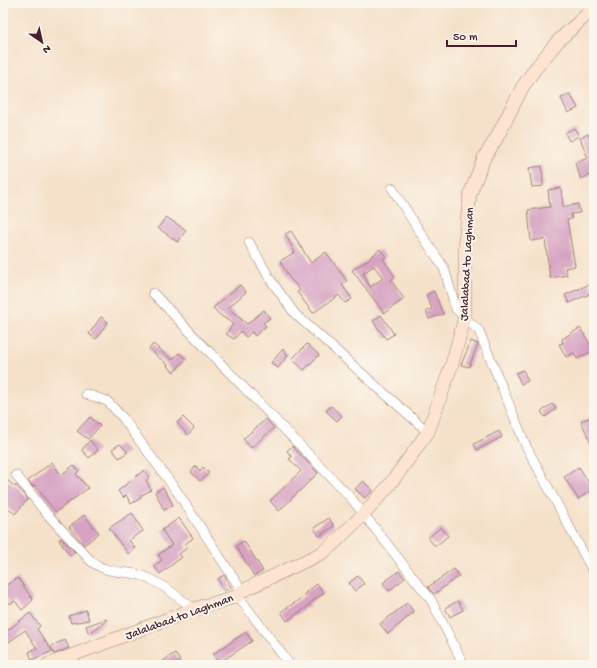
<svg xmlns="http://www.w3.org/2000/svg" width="597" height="668" font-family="'Gochi Hand',sans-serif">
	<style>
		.building { fill: #d6a3c2; fill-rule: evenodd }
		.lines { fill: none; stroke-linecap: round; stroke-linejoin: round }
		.street-casing { stroke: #a0807a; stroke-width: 10 }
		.secondary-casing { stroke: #a0807a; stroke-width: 14 }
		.street { stroke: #fff; stroke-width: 9 }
		.secondary { stroke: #fde4d1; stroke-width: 13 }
		.labels { text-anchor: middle; stroke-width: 4; stroke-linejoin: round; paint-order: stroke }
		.street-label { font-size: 12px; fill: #4a1f2b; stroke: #fbf7ec }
	</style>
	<rect width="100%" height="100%" fill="#fbf7ec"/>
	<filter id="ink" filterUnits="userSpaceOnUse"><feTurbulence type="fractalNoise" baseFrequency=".025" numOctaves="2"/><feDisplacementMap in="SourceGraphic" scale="8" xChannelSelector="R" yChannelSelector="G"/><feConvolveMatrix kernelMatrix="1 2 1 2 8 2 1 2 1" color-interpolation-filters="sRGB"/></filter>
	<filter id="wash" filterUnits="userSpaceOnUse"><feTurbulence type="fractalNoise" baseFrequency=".012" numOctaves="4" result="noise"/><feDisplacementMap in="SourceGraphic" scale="16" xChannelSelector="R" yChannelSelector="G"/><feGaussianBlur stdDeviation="0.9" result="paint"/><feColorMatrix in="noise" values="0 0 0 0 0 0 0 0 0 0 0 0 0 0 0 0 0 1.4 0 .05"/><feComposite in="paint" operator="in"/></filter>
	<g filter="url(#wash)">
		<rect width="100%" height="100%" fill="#f5e1c9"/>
		<g id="blocks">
			<path class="building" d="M 570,94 L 578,108 L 568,113 L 561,98 Z
				M 574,128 L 579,136 L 569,141 L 565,133 Z
				M 588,134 L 594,148 L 594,172 L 593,171 L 591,171 L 592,174 L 581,179 L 575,163 L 588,158 L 580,138 Z
				M 542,166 L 543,186 L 532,187 L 529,168 Z
				M 561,188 L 563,207 L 578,204 L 580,213 L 571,214 L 572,219 L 567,220 L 575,266 L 565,268 L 567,275 L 550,278 L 545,239 L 531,241 L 528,210 L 550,207 L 548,190 Z
				M 166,217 L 186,230 L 178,242 L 158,228 Z
				M 291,231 L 311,263 L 326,252 L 347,281 L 342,285 L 352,299 L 345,303 L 339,295 L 313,313 L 297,292 L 300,290 L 289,277 L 280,261 L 295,252 L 285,234 Z
				M 380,249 L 386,257 L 383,259 L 395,277 L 391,280 L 404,299 L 384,313 L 352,270 L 365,262 ZM 374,266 L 383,278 L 370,287 L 363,273 Z
				M 590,284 L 594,292 L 569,303 L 565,295 Z
				M 240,285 L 246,292 L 228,308 L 247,324 L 264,310 L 270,318 L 263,323 L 266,326 L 255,336 L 252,332 L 246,337 L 241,331 L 234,339 L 226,334 L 233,324 L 220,315 L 213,308 Z
				M 434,291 L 443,314 L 429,319 L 426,311 L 432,309 L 426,295 Z
				M 381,315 L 394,334 L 386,339 L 373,321 Z
				M 101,317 L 108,322 L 96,339 L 89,334 Z
				M 580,328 L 592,347 L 590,348 L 592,351 L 577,359 L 574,353 L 566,357 L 559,344 L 563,343 L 562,339 Z
				M 471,341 L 478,344 L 469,367 L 461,365 Z
				M 153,344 L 172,360 L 179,353 L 186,359 L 174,372 L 167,366 L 168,365 L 149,349 Z
				M 307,344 L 319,355 L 304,370 L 292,359 Z
				M 283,349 L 288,355 L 278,368 L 271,363 Z
				M 523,370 L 528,381 L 521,384 L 516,373 Z
				M 552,404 L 555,407 L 555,410 L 545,417 L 541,412 Z
				M 331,406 L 342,416 L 337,421 L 326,411 Z
				M 594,416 L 594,450 L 581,421 Z
				M 90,417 L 100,426 L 88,439 L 77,431 Z
				M 183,417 L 194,428 L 188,435 L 177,423 Z
				M 266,419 L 274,428 L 251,448 L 243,439 Z
				M 499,431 L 502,437 L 477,450 L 474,444 Z
				M 90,440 L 98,450 L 89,458 L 82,450 Z
				M 120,444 L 128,452 L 119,458 L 112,449 Z
				M 292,446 L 318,473 L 279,511 L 270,501 L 301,471 L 289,459 L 292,457 L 287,451 Z
				M 52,462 L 61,475 L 74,465 L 79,471 L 76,474 L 88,488 L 56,512 L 34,485 L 33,487 L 28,481 Z
				M 196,466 L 200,471 L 203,467 L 209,473 L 200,481 L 191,472 Z
				M 579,467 L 593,489 L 578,499 L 564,477 Z
				M 144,470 L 150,477 L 146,480 L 151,490 L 140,496 L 141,498 L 131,504 L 126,495 L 123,498 L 118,491 Z
				M 8,481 L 15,487 L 16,485 L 28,499 L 15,514 L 3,504 L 3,486 Z
				M 363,481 L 373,491 L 365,498 L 355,489 Z
				M 163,487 L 173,505 L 164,510 L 155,492 Z
				M 132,513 L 143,531 L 129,540 L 135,548 L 128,554 L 109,528 Z
				M 84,515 L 99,533 L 84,545 L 69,527 Z
				M 179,518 L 193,538 L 185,544 L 187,548 L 179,554 L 182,557 L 160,574 L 154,566 L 162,560 L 158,555 L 172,545 L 162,530 Z
				M 329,518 L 334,526 L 319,536 L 314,528 Z
				M 441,527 L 448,536 L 437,545 L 434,545 L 428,538 Z
				M 61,538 L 75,552 L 70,556 L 59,540 Z
				M 244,541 L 263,571 L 254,576 L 236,546 Z
				M 454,569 L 459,576 L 434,594 L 428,587 Z
				M 399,571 L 405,578 L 389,591 L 383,583 Z
				M 224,575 L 231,587 L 224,591 L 218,579 Z
				M 358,576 L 364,584 L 355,591 L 349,583 Z
				M 18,578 L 33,600 L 22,610 L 15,601 L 10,604 L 6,598 L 3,600 L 3,587 Z
				M 317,584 L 324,593 L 309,604 L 310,605 L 287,621 L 281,612 L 306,595 L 305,593 Z
				M 458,601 L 463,610 L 450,617 L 445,608 Z
				M 407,603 L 414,612 L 388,634 L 380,624 Z
				M 86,610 L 89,620 L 71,623 L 69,616 Z
				M 30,613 L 40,626 L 37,629 L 52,651 L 32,660 L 29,652 L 37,648 L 25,630 L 9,642 L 3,634 Z
				M 106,619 L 107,620 L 89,634 L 86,626 Z
				M 246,632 L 252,641 L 219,663 L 213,654 Z
				M 65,640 L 69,648 L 54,654 L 51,646 Z
				M 175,653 L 180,661 L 174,665 L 157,665 Z"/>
		</g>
	</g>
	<g filter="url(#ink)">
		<use href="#blocks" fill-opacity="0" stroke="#a0807a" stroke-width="1"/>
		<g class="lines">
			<g class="street-casing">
				<path id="street" d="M 392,188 L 418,229 L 444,268 L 456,309 L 479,331 L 526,446 L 594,573
					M 249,242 L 270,279 L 295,314 L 428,432
					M 153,293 L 190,332 L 351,498 L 431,600 L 464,665
					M 86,394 L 107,401 L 123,418 L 178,493 L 242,591
					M 16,475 L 46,513 L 92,562 C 111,576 128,569 148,578 C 165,585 180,599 194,609
					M 238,596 L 290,665"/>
			</g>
			<g class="secondary-casing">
				<path id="secondary" d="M 47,665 L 194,609 L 238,596 L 242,591 L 322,553 L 331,546 L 364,514 L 391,483 L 428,432 L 452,364 L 465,317 L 465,242 L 470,194 L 484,158 L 496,139 L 522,88 L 535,69 L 558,41 L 594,8"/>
			</g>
			<use href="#street" class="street"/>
			<use href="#secondary" class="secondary"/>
		</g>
	</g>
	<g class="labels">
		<g class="street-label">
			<text transform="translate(466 264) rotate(-87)" y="4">Jalalabad to Laghman</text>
			<text transform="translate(179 616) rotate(-20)" y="4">Jalalabad to Laghman</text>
		</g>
	</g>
	<rect width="597" height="668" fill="none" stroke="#fbf7ec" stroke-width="16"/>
	<g transform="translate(42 42) rotate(146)" stroke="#fbf7ec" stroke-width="3" paint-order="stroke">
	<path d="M0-3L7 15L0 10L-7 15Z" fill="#4a1f2b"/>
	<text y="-6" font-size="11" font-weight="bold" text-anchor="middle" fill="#4a1f2b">N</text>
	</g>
	<path d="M447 40v6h69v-6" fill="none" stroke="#4a1f2b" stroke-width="2"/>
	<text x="453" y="40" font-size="12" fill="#4a1f2b" stroke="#fbf7ec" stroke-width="3" paint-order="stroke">50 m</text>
</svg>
